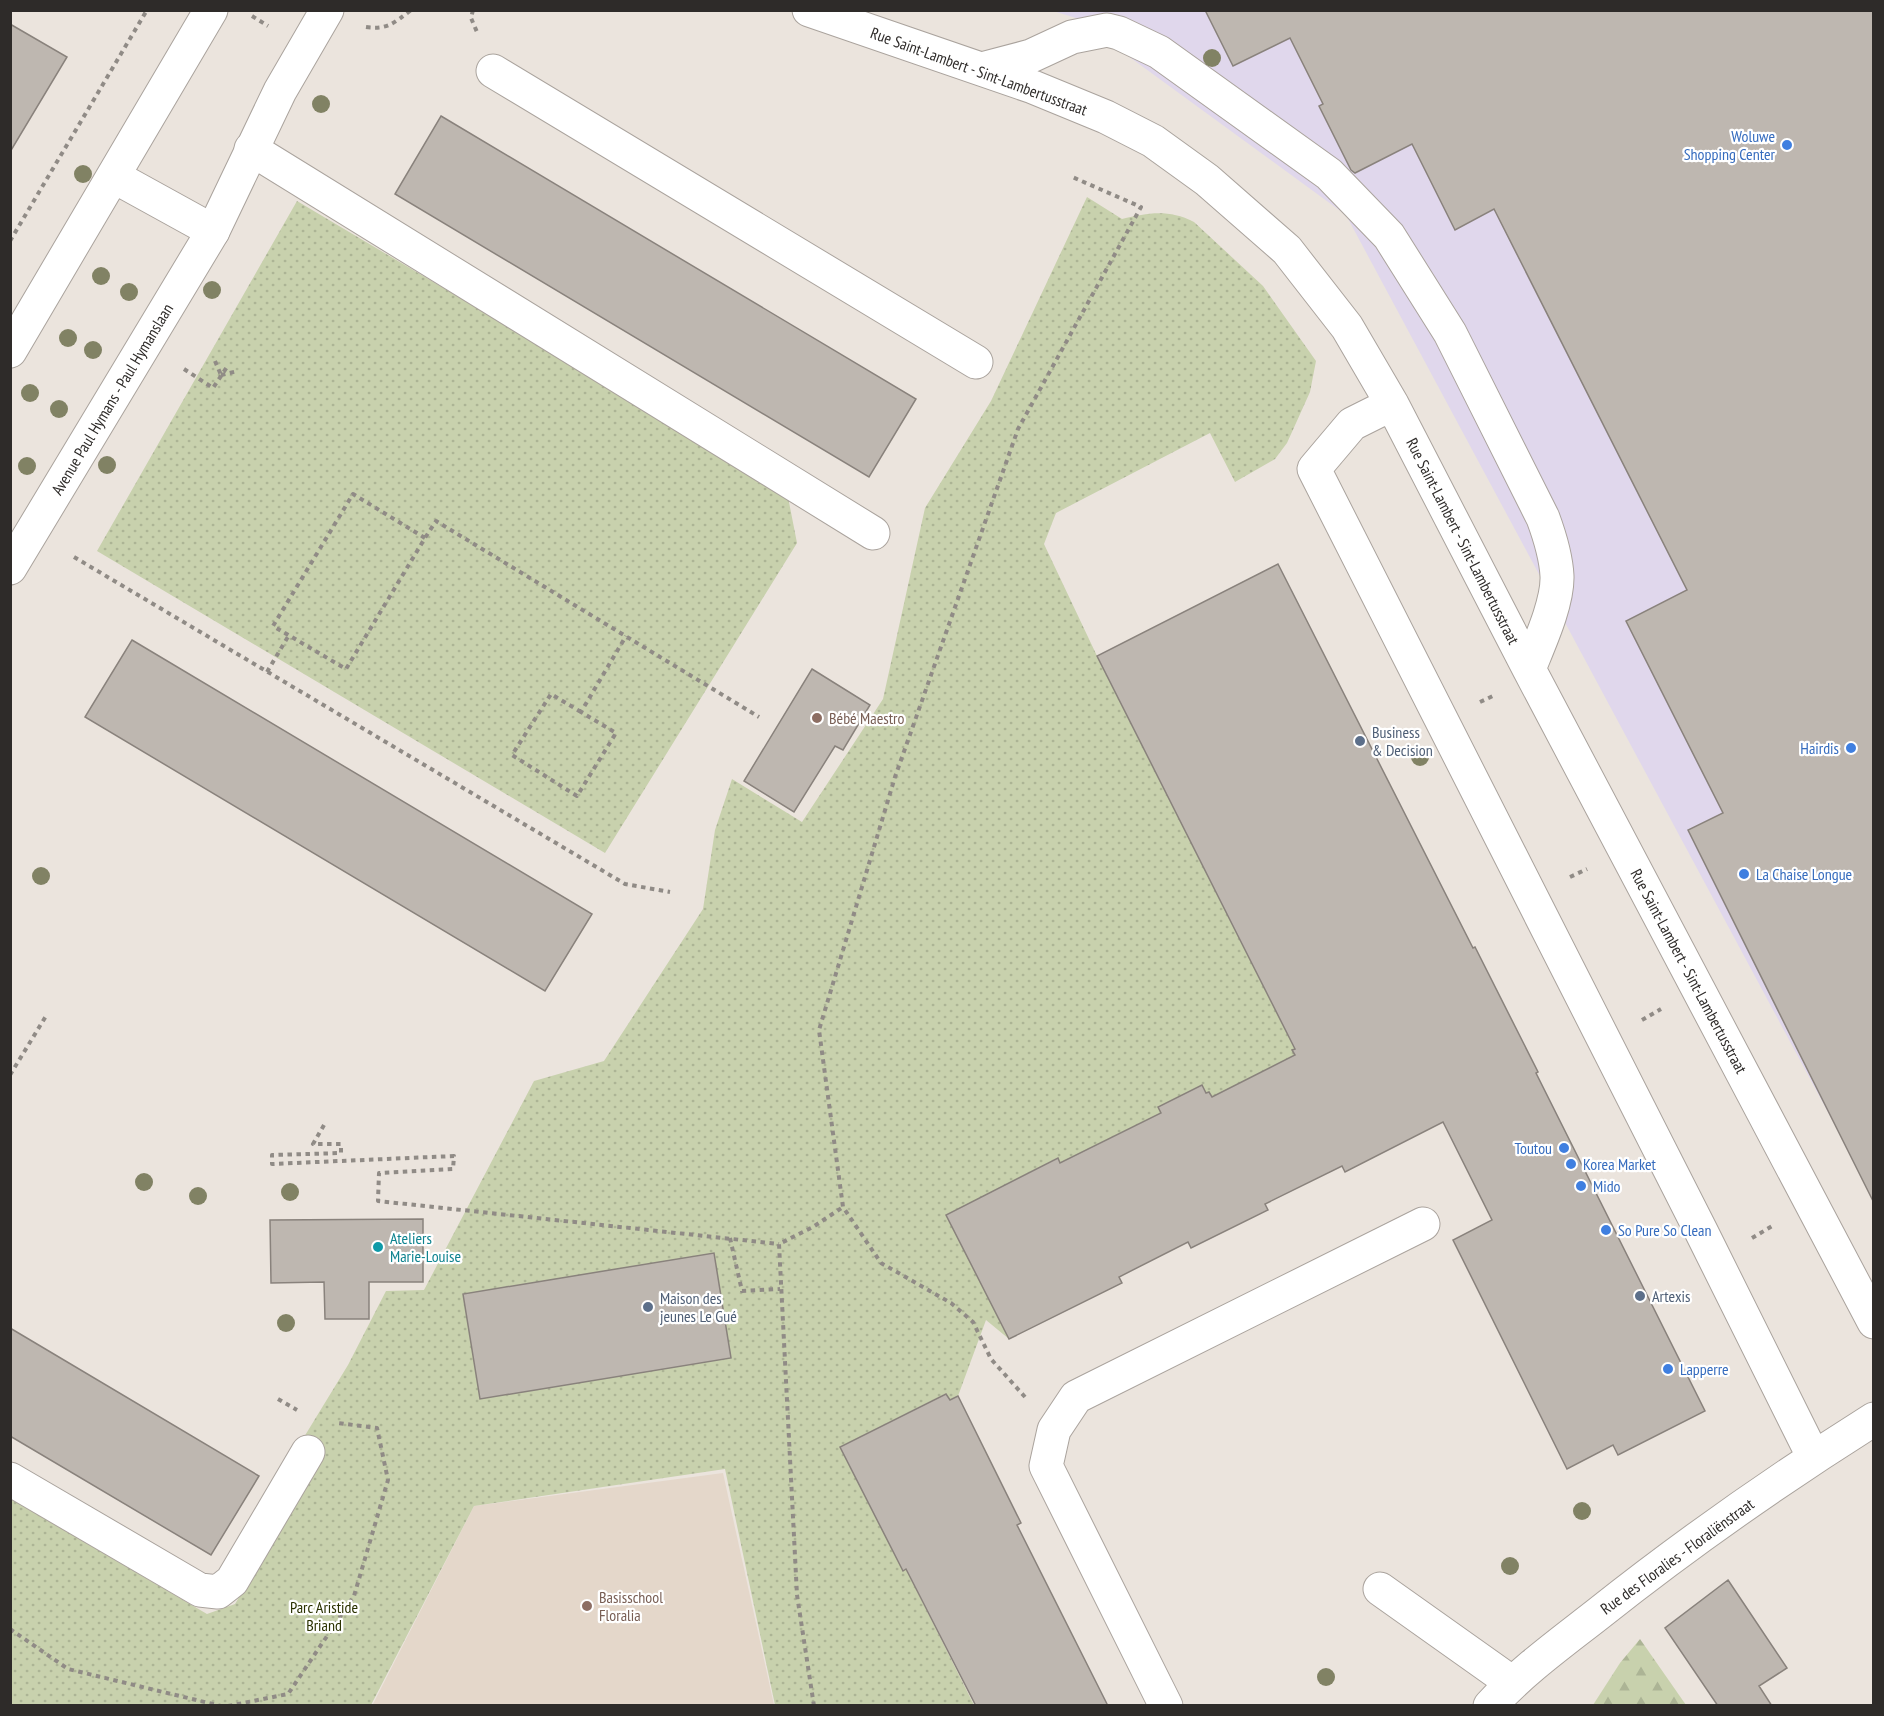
<svg xmlns="http://www.w3.org/2000/svg" width="1884" height="1716" font-family="'PT Sans Narrow',sans-serif">
	<style>
		.commercial { fill: #e0d7ec }
		.built { fill: #e4d7ca }
		.forest { fill: url(#forest-firs) }
		.park { fill: url(#park-dots) }
		.building { fill: #beb7b0; stroke: #89827c; stroke-width: 1.5 }
		.lines { fill: none; stroke-linecap: round; stroke-linejoin: round }
		.minor-casing { stroke: #aaa39d; stroke-width: 35 }
		.major-casing { stroke: #aaa39d; stroke-width: 35 }
		.path { stroke: #908b86; stroke-width: 4; stroke-dasharray: 4.5 4.5; stroke-linecap: butt }
		.minor { stroke: #fff; stroke-width: 33 }
		.major { stroke: #fff; stroke-width: 33 }
		.tree { fill: #818264 }
		.shop-dot { fill: #3f7fe0; stroke: #fff; stroke-width: 2 }
		.education-dot { fill: #8d6e63; stroke: #fff; stroke-width: 2 }
		.service-dot { fill: #5c6f8a; stroke: #fff; stroke-width: 2 }
		.culture-dot { fill: #0f9aa8; stroke: #fff; stroke-width: 2 }
		.labels { text-anchor: middle; stroke-width: 4.5; stroke-linejoin: round; paint-order: stroke }
		.street-label { font-size: 16px; fill: #2e2b29; stroke: #fff }
		.shop-label { font-size: 16px; fill: #366cbe; stroke: #fff; text-anchor: start }
		.education-label { font-size: 16px; fill: #785e54; stroke: #fff; text-anchor: start }
		.service-label { font-size: 16px; fill: #4e5e75; stroke: #fff; text-anchor: start }
		.culture-label { font-size: 16px; fill: #0d838f; stroke: #fff; text-anchor: start }
		.park-label { font-size: 16px; fill: #2a3101; stroke: #fff }
	</style>
	<defs>
		<pattern id="forest-firs" width="22" height="20" patternUnits="userSpaceOnUse" patternTransform="scale(1.5)"><rect width="22" height="20" fill="#c8d1ad"/><path d="M5 1l3.5 6h-7zM16 11l3.5 6h-7z" fill="#acb495"/></pattern>
		<pattern id="park-dots" width="8" height="8" patternUnits="userSpaceOnUse" patternTransform="scale(1.5)"><rect width="8" height="8" fill="#c8d1ad"/><path d="M2 2h.1M6 6h.1" fill="none" stroke="#acb495" stroke-width="1.8" stroke-linecap="round"/></pattern>
	</defs>
	<rect width="100%" height="100%" fill="#ebe4dd"/>
	<path class="commercial" d="M 1053,11 L 1873,11 L 1844,1142 L 1346,215 L 1076,18 Z"/>
	<path class="built" d="M 723,1473 L 774,1705 L 372,1706 L 474,1506 Z"/>
	<path class="forest" d="M 1640,1639 L 1686,1705 L 1593,1705 L 1620,1663 Z"/>
	<path class="park" d="M 1087,197 L 1122,219 C 1148,213 1168,209 1194,222 L 1263,286 L 1316,361 L 1310,392 L 1287,443 L 1275,459 L 1235,482 L 1210,433 L 1056,513 L 1044,544 L 1097,656 L 1295,1049 L 1292,1050 L 1295,1055 L 1212,1097 L 1209,1092 L 1206,1093 L 1161,1113 L 1060,1163 L 1057,1158 L 947,1215 L 1009,1339 L 986,1320 L 958,1396 L 950,1400 L 945,1394 L 840,1447 L 906,1569 L 974,1705 L 775,1705 L 725,1469 L 474,1506 L 371,1705 L 11,1706 L 11,1499 L 207,1614 L 235,1604 L 324,1455 L 301,1442 L 348,1365 L 386,1291 L 424,1290 L 534,1081 L 604,1061 L 703,909 L 715,830 L 732,779 L 802,822 L 883,699 L 925,508 L 991,401 Z
		M 297,201 L 787,492 L 797,543 L 605,853 L 97,551 Z"/>
	<path class="building" d="M 1205,10 L 1874,10 L 1874,1203 L 1688,830 L 1723,813 L 1626,621 L 1687,590 L 1494,209 L 1455,230 L 1412,144 L 1355,173 L 1351,170 L 1319,106 L 1323,104 L 1290,38 L 1233,66 Z
		M 10,24 L 67,57 L 10,152 Z
		M 441,116 L 916,399 L 869,477 L 395,194 Z
		M 1278,564 L 1473,948 L 1475,947 L 1538,1072 L 1536,1073 L 1705,1411 L 1618,1455 L 1613,1445 L 1567,1469 L 1453,1240 L 1492,1220 L 1443,1122 L 1345,1172 L 1342,1166 L 1265,1204 L 1268,1210 L 1191,1248 L 1188,1242 L 1119,1277 L 1122,1283 L 1009,1339 L 946,1215 L 1058,1158 L 1060,1163 L 1161,1113 L 1158,1107 L 1202,1085 L 1206,1093 L 1209,1092 L 1212,1097 L 1295,1055 L 1292,1050 L 1295,1049 L 1097,656 Z
		M 132,640 L 592,914 L 545,991 L 85,717 Z
		M 812,669 L 870,705 L 843,750 L 835,746 L 794,812 L 744,781 Z
		M 423,1219 L 423,1282 L 369,1282 L 369,1319 L 325,1319 L 324,1282 L 271,1283 L 270,1220 Z
		M 714,1253 L 731,1358 L 480,1399 L 463,1294 Z
		M 10,1328 L 259,1476 L 211,1555 L 10,1436 Z
		M 946,1394 L 950,1400 L 958,1396 L 1021,1523 L 1017,1525 L 1108,1706 L 976,1706 L 906,1569 L 903,1571 L 840,1447 Z
		M 1728,1580 L 1787,1668 L 1759,1686 L 1772,1706 L 1718,1706 L 1665,1628 Z"/>
	<g class="lines">
		<g class="minor-casing">
			<path id="minor" d="M 809,10 L 1033,87 L 1106,117 L 1153,141 L 1207,180 L 1287,250 L 1347,327 L 1392,404 L 1529,669 L 1874,1322
				M 982,69 L 1031,56 L 1072,37 L 1107,30 L 1119,33 L 1159,52 L 1329,174 L 1389,236 L 1450,333 L 1543,518 C 1550,537 1556,556 1557,576 C 1558,603 1539,644 1529,669
				M 493,71 L 976,362
				M 251,149 L 873,533
				M 115,177 L 213,231
				M 1392,404 L 1352,424 L 1314,469 L 1701,1231 L 1813,1456
				M 10,1479 L 200,1590 L 218,1592 L 232,1581 L 308,1452
				M 1380,1589 L 1511,1682
				M 1166,1706 L 1046,1466 L 1054,1430 L 1076,1397 L 1423,1224
				M 1490,1706 C 1522,1671 1561,1643 1598,1614 C 1686,1544 1779,1479 1874,1419"/>
		</g>
		<g class="major-casing">
			<path id="major" d="M 10,351 L 211,10
				M 10,568 L 213,231 L 280,91 L 327,10"/>
		</g>
		<path class="path" d="M 473,10 L 471,18 L 477,32
			M 252,16 L 268,26
			M 366,27 C 387,30 394,23 411,10
			M 10,241 L 147,10
			M 215,361 L 221,375
			M 184,369 L 213,388 L 227,367
			M 221,375 L 238,371
			M 425,538 L 353,494 L 273,626 L 346,669 L 425,538 L 436,521 L 759,717
			M 74,557 L 625,884 L 670,892
			M 267,672 L 289,635
			M 1480,702 L 1495,695
			M 581,712 L 551,694 L 512,755 L 577,796 L 616,733 L 581,712 L 626,636
			M 1570,877 L 1587,869
			M 1642,1020 L 1661,1009
			M 10,1075 L 46,1016
			M 324,1125 L 313,1144 L 341,1144 L 341,1153 L 272,1155 L 272,1164 L 454,1156 L 453,1169 L 379,1173 L 378,1201 L 779,1244
			M 730,1238 L 742,1291 L 780,1289
			M 1752,1238 L 1774,1225
			M 1025,1397 L 991,1359 L 973,1322 L 951,1303 L 881,1263 L 843,1207 L 819,1030 L 895,777 L 1018,429 L 1141,207 L 1070,176
			M 278,1399 L 297,1410
			M 10,1629 L 68,1669 L 221,1706
			M 228,1706 L 288,1694 L 354,1596 L 388,1480 L 377,1428 L 338,1423
			M 814,1706 L 797,1595 L 779,1244 L 813,1227 L 843,1207"/>
		<use href="#minor" class="minor"/>
		<use href="#major" class="major"/>
	</g>
	<g class="tree">
		<circle cx="1212" cy="58" r="9"/>
		<circle cx="321" cy="104" r="9"/>
		<circle cx="83" cy="174" r="9"/>
		<circle cx="101" cy="276" r="9"/>
		<circle cx="212" cy="290" r="9"/>
		<circle cx="129" cy="292" r="9"/>
		<circle cx="68" cy="338" r="9"/>
		<circle cx="93" cy="350" r="9"/>
		<circle cx="30" cy="393" r="9"/>
		<circle cx="59" cy="409" r="9"/>
		<circle cx="107" cy="465" r="9"/>
		<circle cx="27" cy="466" r="9"/>
		<circle cx="1420" cy="757" r="9"/>
		<circle cx="41" cy="876" r="9"/>
		<circle cx="144" cy="1182" r="9"/>
		<circle cx="290" cy="1192" r="9"/>
		<circle cx="198" cy="1196" r="9"/>
		<circle cx="286" cy="1323" r="9"/>
		<circle cx="1582" cy="1511" r="9"/>
		<circle cx="1510" cy="1566" r="9"/>
		<circle cx="1326" cy="1677" r="9"/>
	</g>
	<g class="shop-dot">
		<circle cx="1787" cy="145" r="6"/>
		<circle cx="1851" cy="748" r="6"/>
		<circle cx="1744" cy="874" r="6"/>
		<circle cx="1564" cy="1148" r="6"/>
		<circle cx="1571" cy="1164" r="6"/>
		<circle cx="1581" cy="1186" r="6"/>
		<circle cx="1606" cy="1230" r="6"/>
		<circle cx="1668" cy="1369" r="6"/>
	</g>
	<g class="education-dot">
		<circle cx="817" cy="718" r="6"/>
		<circle cx="587" cy="1606" r="6"/>
	</g>
	<g class="service-dot">
		<circle cx="1360" cy="741" r="6"/>
		<circle cx="1640" cy="1296" r="6"/>
		<circle cx="648" cy="1307" r="6"/>
	</g>
	<circle class="culture-dot" cx="378" cy="1247" r="6"/>
	<g class="labels">
		<g class="street-label">
			<text transform="translate(979 71) rotate(20)" y="6">Rue Saint-Lambert - Sint-Lambertusstraat</text>
			<text transform="translate(112 399) rotate(-59)" y="6">Avenue Paul Hymans - Paul Hymanslaan</text>
			<text transform="translate(1463 541) rotate(63)" y="6">Rue Saint-Lambert - Sint-Lambertusstraat</text>
			<text transform="translate(1689 971) rotate(62)" y="6">Rue Saint-Lambert - Sint-Lambertusstraat</text>
			<text transform="translate(1677 1556) rotate(-36)" y="6">Rue des Floralies - Floraliënstraat</text>
		</g>
		<g class="shop-label">
			<text x="1775" y="142" text-anchor="end">Woluwe<tspan x="1775" dy="18">Shopping Center</tspan></text>
			<text x="1839" y="754" text-anchor="end">Hairdis</text>
			<text x="1756" y="880">La Chaise Longue</text>
			<text x="1552" y="1154" text-anchor="end">Toutou</text>
			<text x="1583" y="1170">Korea Market</text>
			<text x="1593" y="1192">Mido</text>
			<text x="1618" y="1236">So Pure So Clean</text>
			<text x="1680" y="1375">Lapperre</text>
		</g>
		<g class="education-label">
			<text x="829" y="724">Bébé Maestro</text>
			<text x="599" y="1603">Basisschool<tspan x="599" dy="18">Floralia</tspan></text>
		</g>
		<g class="service-label">
			<text x="1372" y="738">Business<tspan x="1372" dy="18">&amp; Decision</tspan></text>
			<text x="1652" y="1302">Artexis</text>
			<text x="660" y="1304">Maison des<tspan x="660" dy="18">jeunes Le Gué</tspan></text>
		</g>
		<g class="culture-label">
			<text x="390" y="1244">Ateliers<tspan x="390" dy="18">Marie-Louise</tspan></text>
		</g>
		<g class="park-label">
			<text x="324" y="1613">Parc Aristide<tspan x="324" dy="18">Briand</tspan></text>
		</g>
	</g>
	<rect width="1884" height="1716" fill="none" stroke="#2e2b29" stroke-width="24"/>
</svg>
